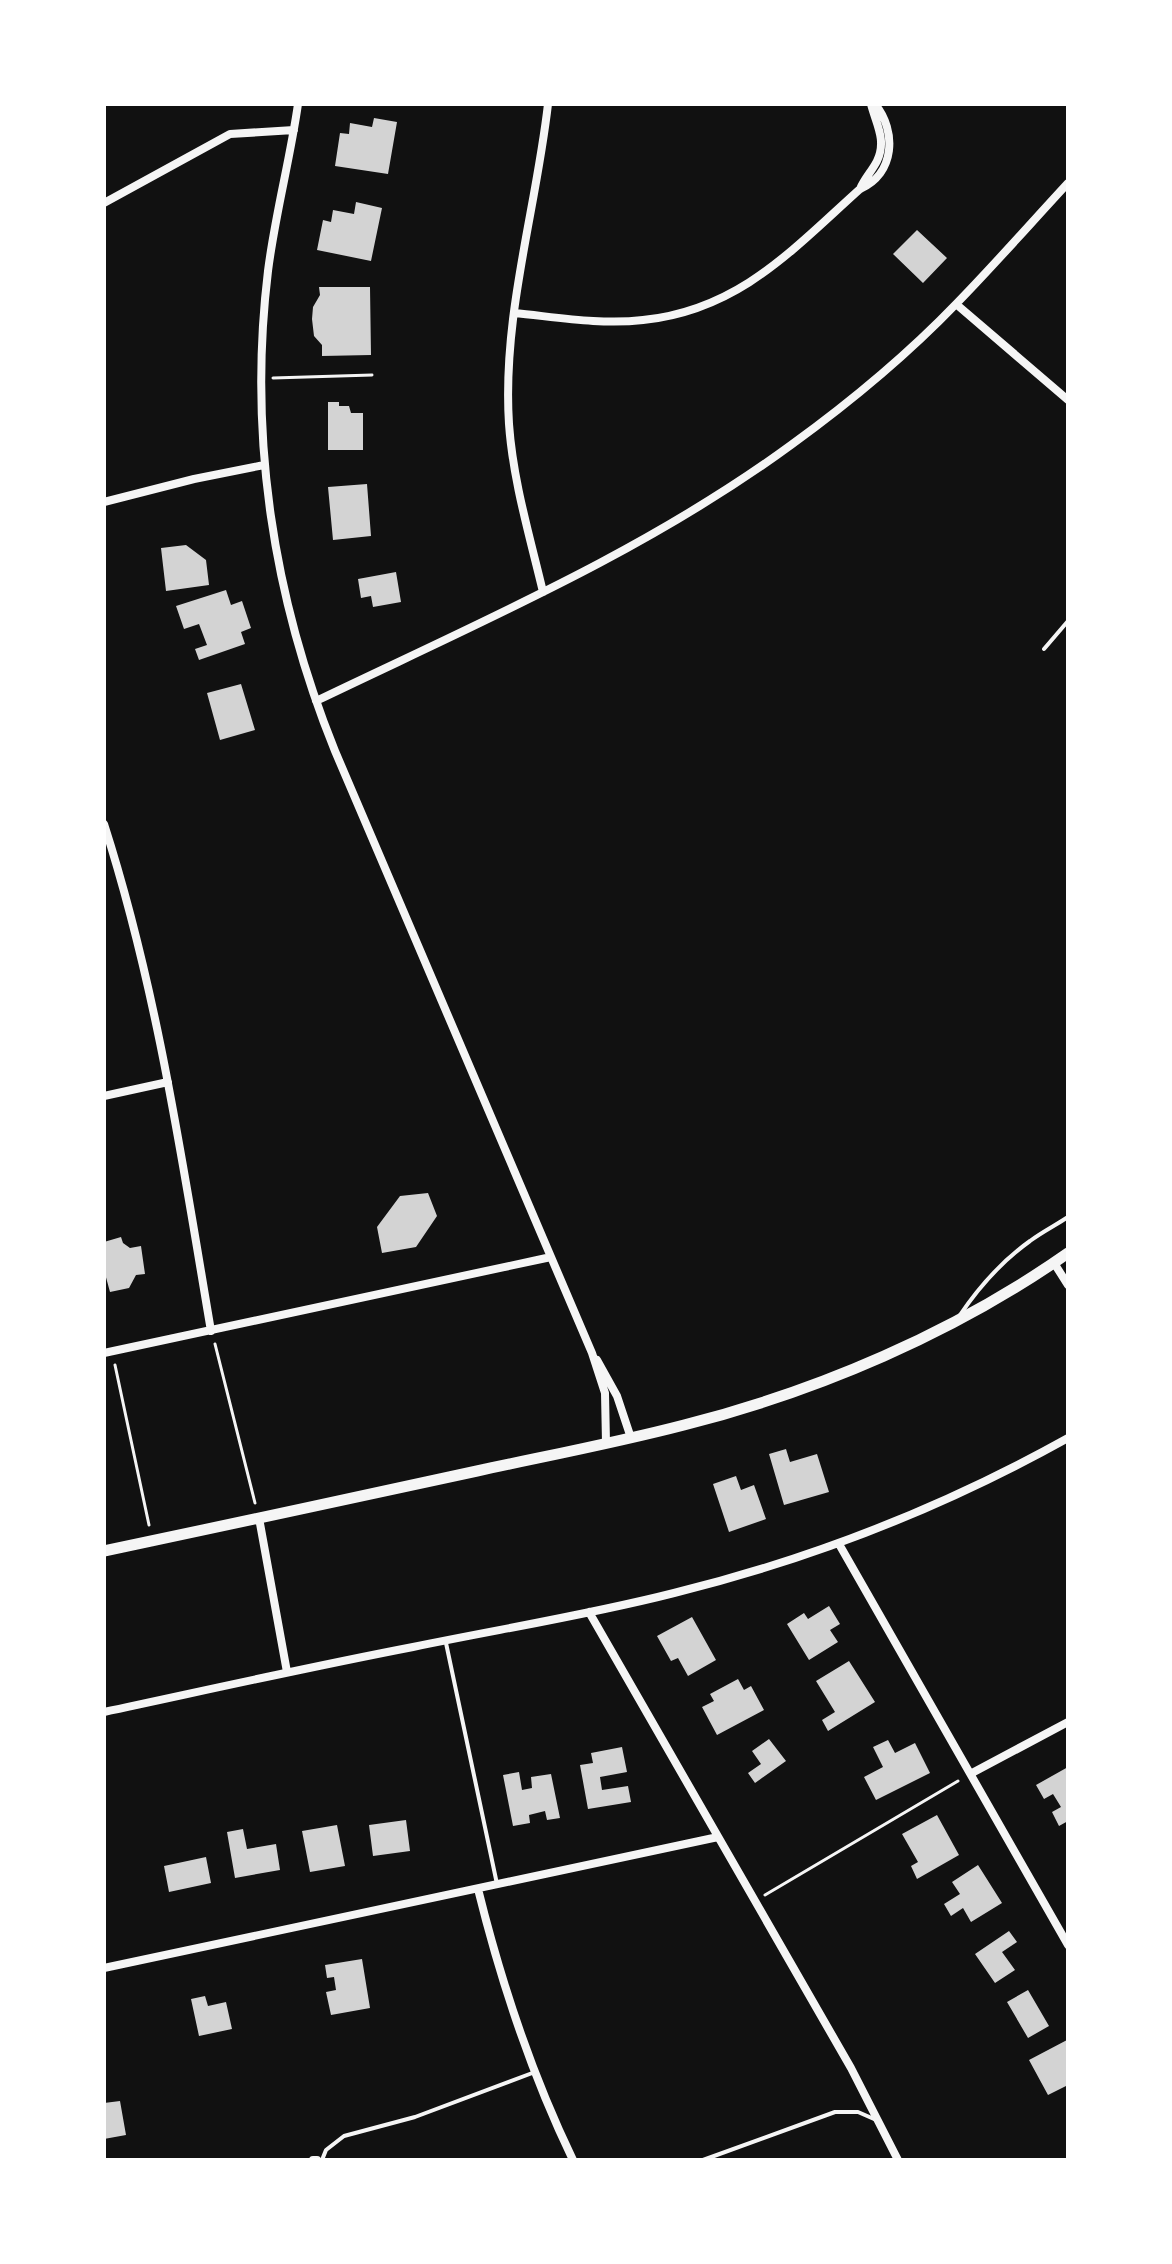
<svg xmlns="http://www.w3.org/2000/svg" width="1172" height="2264" font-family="'Noto Sans',sans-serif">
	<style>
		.building { fill: #d3d3d3 }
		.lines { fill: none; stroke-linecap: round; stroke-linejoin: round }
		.path { stroke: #f5f5f5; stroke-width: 3 }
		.service { stroke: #f5f5f5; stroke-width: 4 }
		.minor { stroke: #f5f5f5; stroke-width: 8 }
		.tertiary { stroke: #f5f5f5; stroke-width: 11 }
	</style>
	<rect width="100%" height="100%" fill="#111"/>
	<path class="building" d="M 374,118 L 397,122 L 388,174 L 335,166 L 340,133 L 349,134 L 350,123 L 372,127 Z
		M 356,202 L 382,208 L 371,261 L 317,250 L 323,220 L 331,222 L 333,210 L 354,214 Z
		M 917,230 L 947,258 L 923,283 L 893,254 Z
		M 319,287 L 370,287 L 371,355 L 322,356 L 322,345 L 314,336 L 312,319 L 313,307 L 320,295 Z
		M 328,402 L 339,402 L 339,406 L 349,406 L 351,413 L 363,413 L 363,450 L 328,450 Z
		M 367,484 L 371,536 L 333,540 L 328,487 Z
		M 186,545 L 206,560 L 209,585 L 166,591 L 161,548 Z
		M 396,572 L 401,602 L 373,607 L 371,596 L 361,598 L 358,579 Z
		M 226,590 L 231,605 L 242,601 L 251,628 L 241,632 L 245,644 L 199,660 L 195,649 L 207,645 L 199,624 L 184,629 L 176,606 Z
		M 241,684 L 255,730 L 220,740 L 207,693 Z
		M 428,1193 L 437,1216 L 416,1247 L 382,1253 L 377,1227 L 400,1196 Z
		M 121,1237 L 123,1243 L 130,1248 L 141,1246 L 145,1274 L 136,1275 L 129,1288 L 110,1292 L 104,1270 L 104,1242 Z
		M 786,1449 L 790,1462 L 817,1454 L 829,1492 L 784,1505 L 769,1454 Z
		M 736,1476 L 741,1490 L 754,1485 L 766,1519 L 729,1532 L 713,1484 Z
		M 829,1606 L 840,1624 L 830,1630 L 838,1642 L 809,1660 L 787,1624 L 804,1613 L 808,1619 Z
		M 692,1617 L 716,1660 L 688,1676 L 678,1658 L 671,1661 L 657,1636 Z
		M 849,1661 L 875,1702 L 828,1731 L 822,1720 L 835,1712 L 816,1681 Z
		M 738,1679 L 744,1690 L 751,1686 L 764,1710 L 717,1735 L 702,1707 L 714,1701 L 710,1694 Z
		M 769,1739 L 786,1761 L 755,1783 L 748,1773 L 761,1764 L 752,1751 Z
		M 888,1740 L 895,1753 L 915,1743 L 930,1773 L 876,1800 L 864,1777 L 883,1767 L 873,1747 Z
		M 622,1747 L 627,1772 L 600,1777 L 602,1790 L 628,1786 L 631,1802 L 588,1809 L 580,1765 L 593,1763 L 591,1753 Z
		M 1068,1767 L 1068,1821 L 1059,1826 L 1052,1812 L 1061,1807 L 1053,1794 L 1044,1799 L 1036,1785 Z
		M 519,1772 L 522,1790 L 532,1788 L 531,1777 L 551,1774 L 560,1818 L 547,1820 L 545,1811 L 529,1815 L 530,1823 L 513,1826 L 503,1775 Z
		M 937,1815 L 959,1855 L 917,1879 L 911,1866 L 918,1862 L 902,1834 Z
		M 406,1820 L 410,1851 L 373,1856 L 369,1825 Z
		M 337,1825 L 345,1866 L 310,1872 L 302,1831 Z
		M 243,1829 L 247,1849 L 276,1844 L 280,1870 L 235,1878 L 227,1832 Z
		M 206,1857 L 211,1883 L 169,1892 L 164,1866 Z
		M 978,1865 L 1002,1903 L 971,1922 L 963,1908 L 951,1916 L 944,1904 L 960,1894 L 952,1882 Z
		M 1009,1931 L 1017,1942 L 1002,1952 L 1015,1970 L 995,1983 L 975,1954 Z
		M 362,1959 L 370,2008 L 331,2015 L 326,1992 L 336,1990 L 334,1977 L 327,1978 L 325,1965 Z
		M 1028,1990 L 1049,2026 L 1028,2038 L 1007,2002 Z
		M 205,1996 L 208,2006 L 226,2002 L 232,2029 L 199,2036 L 191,1999 Z
		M 1067,2040 L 1068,2085 L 1048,2095 L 1029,2060 Z
		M 120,2101 L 126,2135 L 104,2139 L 104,2103 Z"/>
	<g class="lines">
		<path class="path" d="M 273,378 L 372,375
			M 215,1344 L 255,1503
			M 115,1365 L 149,1525
			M 765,1895 L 958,1781"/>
		<path class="service" d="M 1044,649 L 1068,621
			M 960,1315 C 979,1287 1002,1261 1030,1241 C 1042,1232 1056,1225 1068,1217
			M 446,1643 L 497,1884
			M 223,2160 L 243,2160
			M 322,2160 L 326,2150 L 344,2136 L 415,2117 L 535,2072
			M 703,2160 L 835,2112 L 858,2112 L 874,2119"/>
		<path class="minor" d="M 298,104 C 290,160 275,215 268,271 C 248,435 273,598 335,751 L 592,1353 L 605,1393 L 606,1443
			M 860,189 C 864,179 872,171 877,161 C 887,140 876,124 871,104
			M 104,203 L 230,134 L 294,130
			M 956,304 L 1068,400
			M 514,313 C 556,317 601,325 643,320 C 739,310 792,250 860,189 C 895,174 897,131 875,104
			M 104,502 L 194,479 L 264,465
			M 543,592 C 530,537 513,481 509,424 C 502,316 536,210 548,104
			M 316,701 C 478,623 645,552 791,445 C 849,403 907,355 957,303 C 995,264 1031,223 1068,183
			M 104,824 C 157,989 182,1160 211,1331
			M 104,1096 L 168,1082
			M 1054,1263 L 1068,1285
			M 104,1353 L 551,1257
			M 597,1360 L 617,1396 L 631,1438
			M 259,1518 L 287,1672
			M 839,1544 L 1068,1945
			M 589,1612 L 851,2068 L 898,2160
			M 104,1712 C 207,1690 309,1667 413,1647 C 500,1629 588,1615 674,1593 C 812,1559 944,1507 1068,1438
			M 972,1773 L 1068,1722
			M 478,1889 C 501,1982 531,2073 573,2160
			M 104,1968 L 718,1837
			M 313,2160 L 317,2160"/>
		<path class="tertiary" d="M 104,1551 C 228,1525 353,1498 477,1471 C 546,1456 615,1443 684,1425 C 818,1391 954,1333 1068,1253"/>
	</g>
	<rect width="1172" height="2264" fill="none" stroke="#ffffff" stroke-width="212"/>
</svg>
